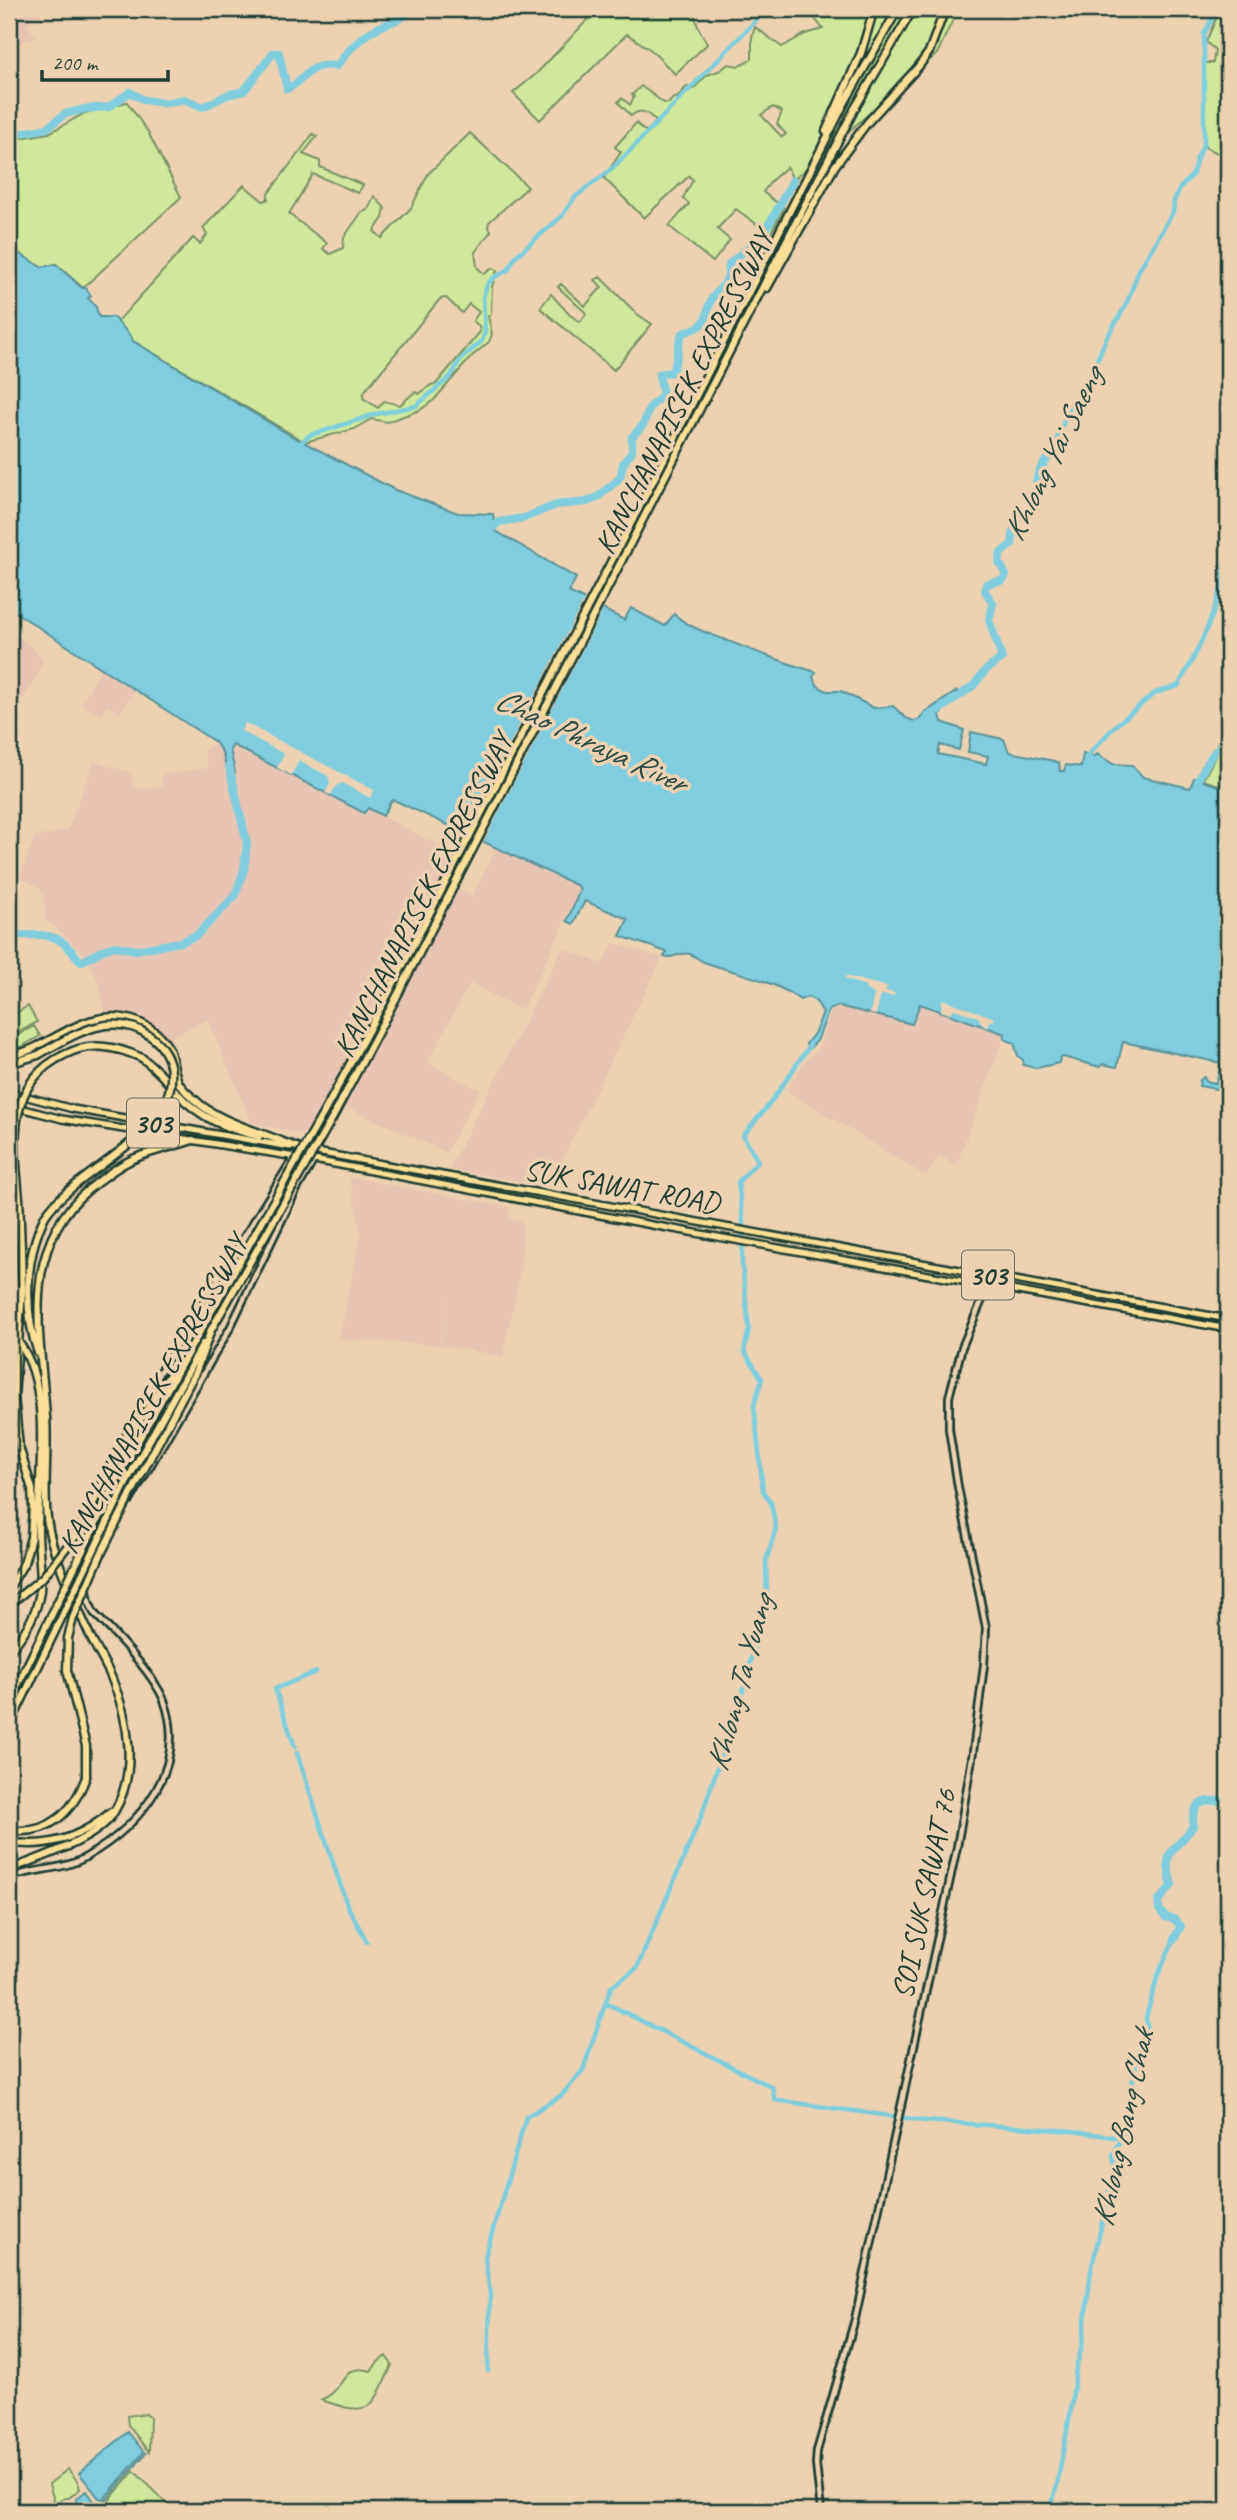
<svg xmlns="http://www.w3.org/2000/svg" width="1237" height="2520" font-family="Caveat,sans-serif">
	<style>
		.built { fill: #e7c4b3 }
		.green { fill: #d1e79b; stroke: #789268; stroke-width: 2; fill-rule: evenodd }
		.water { fill: #7fcddd; stroke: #599399; stroke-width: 2 }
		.pier { fill: #ecd2b3 }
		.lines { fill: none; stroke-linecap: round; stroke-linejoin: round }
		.stream { stroke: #599399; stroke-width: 2 }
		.canal { stroke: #7fcddd; stroke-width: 4.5 }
		.river { stroke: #7fcddd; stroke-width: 8 }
		.secondary-casing { stroke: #1f3d34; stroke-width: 10 }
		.primary-casing { stroke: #1f3d34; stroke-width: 10 }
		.highway-casing { stroke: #1f3d34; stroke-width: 11 }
		.secondary { stroke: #ecd2b3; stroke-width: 4.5 }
		.primary { stroke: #fadf96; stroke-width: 5 }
		.highway { stroke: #fadf96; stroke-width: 6 }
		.highway-bridge-casing { stroke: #1f3d34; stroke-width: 11; stroke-linecap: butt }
		.highway-bridge { stroke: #fadf96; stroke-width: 6 }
		.labels { text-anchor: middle; stroke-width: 7; stroke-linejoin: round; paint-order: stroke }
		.shield { fill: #ecd2b3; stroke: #5c6a5a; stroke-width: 2 }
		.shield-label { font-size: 28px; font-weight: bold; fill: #1f3d34 }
		.street-label { font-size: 30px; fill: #1f3d34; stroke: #ecd2b3 }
		.water-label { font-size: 32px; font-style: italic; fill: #294b45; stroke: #ecd2b3 }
	</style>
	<rect width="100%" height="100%" fill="#ecd2b3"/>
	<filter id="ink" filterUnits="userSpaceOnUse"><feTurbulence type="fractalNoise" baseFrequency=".0143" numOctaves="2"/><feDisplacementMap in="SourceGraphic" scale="14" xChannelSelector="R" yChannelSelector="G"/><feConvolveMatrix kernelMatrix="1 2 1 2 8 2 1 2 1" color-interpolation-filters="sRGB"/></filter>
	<g filter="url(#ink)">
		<path class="built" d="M 9,9 L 57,9 L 31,17 L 28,26 L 36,37 L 19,43 L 9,51 Z
			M 9,632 L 25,641 L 43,660 L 38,675 L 18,705 L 19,707 L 9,713 Z
			M 102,668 L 135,691 L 120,713 L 108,706 L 101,716 L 81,704 Z
			M 215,742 L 235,772 L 230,750 L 233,745 L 364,813 L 367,808 L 464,859 L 452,886 L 472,897 L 496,848 L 578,886 L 580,890 L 522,1010 L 470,983 L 427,1063 L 480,1090 L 446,1152 L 344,1106 L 302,1134 L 252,1123 L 207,1019 L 171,1038 L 174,1048 L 160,1030 L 146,1019 L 130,1015 L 105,1015 L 100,986 L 92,967 L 83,953 L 46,919 L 44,896 L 38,886 L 20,878 L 34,837 L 67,831 L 94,761 L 131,773 L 134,789 L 163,787 L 160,775 L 208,768 L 204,751 Z
			M 614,943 L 662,958 L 549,1186 L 449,1169 L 563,948 L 602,964 Z
			M 920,1004 L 1005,1034 L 956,1166 L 939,1155 L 926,1176 L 787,1091 L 804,1062 L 818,1050 L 832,1009 L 838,1006 L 911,1024 Z
			M 349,1177 L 509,1207 L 509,1219 L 523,1221 L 521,1269 L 503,1356 L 440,1345 L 450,1292 L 439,1345 L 339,1339 L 361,1233 Z"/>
		<path class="green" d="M 598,9 L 693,9 L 698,27 L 707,44 L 675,74 L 651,50 L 627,34 L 540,120 L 513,93 L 536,74 Z
			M 807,9 L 958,9 L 937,54 L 793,180 L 787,167 L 772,180 L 763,192 L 784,208 L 770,234 L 736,209 L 717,229 L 730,240 L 713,262 L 669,226 L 689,204 L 683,198 L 693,180 L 689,176 L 644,218 L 604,178 L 621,152 L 615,147 L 636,123 L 643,130 L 648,131 L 656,121 C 647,113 642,107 631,116 L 618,102 L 622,98 L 630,105 L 634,97 L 632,95 L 641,86 L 664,103 L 669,103 L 674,97 L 677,98 L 687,86 L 693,89 L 707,75 L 721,70 L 728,64 L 739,66 L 752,59 L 752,37 L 755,27 L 782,47 L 805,34 L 823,29 ZM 773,107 L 782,112 L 777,124 L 786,134 L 782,137 L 761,115 Z
			M 1220,9 L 1228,9 L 1228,141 L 1222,155 L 1205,147 L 1205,63 L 1213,63 L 1215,50 L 1206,42 Z
			M 127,102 L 148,132 L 181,197 L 83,288 L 56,264 L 41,267 L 9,247 L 9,140 L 49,133 L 85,113 Z
			M 470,133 L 528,187 L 489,222 L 488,226 L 491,231 L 475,252 L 477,267 L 484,274 L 493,268 L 497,270 L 492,287 L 491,314 L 488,316 L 492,334 L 489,342 L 472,356 L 434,400 L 420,410 L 387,422 L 371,419 L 354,429 L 305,442 L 133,341 L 117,322 L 193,238 L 200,244 L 207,235 L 203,228 L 244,185 L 263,201 L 268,199 L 268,194 L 313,134 L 317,136 L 303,154 L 320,161 L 320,167 L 363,185 L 358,193 L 313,174 L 289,214 L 327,243 L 323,249 L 330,254 L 343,248 L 344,237 L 362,212 L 368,210 L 374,196 L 385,208 L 383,218 L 374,231 L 382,238 L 411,208 L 428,174 ZM 446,298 L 462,313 L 469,304 L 479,312 L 473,321 L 479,326 L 480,332 L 436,384 L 431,385 L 419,394 L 415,392 L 400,405 L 384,401 L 378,408 L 363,398 L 364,392 L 440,299 Z
			M 600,277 L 637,314 L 652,324 L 614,370 L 540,308 L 551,294 L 570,315 L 580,322 L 586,314 L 585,312 L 558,287 L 561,284 L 585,306 L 602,287 L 595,280 Z
			M 1228,743 L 1228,788 L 1203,780 L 1218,751 Z
			M 28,1006 L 37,1022 L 10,1037 L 9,1017 Z
			M 34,1026 L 40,1036 L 19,1048 L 13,1038 Z
			M 386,2356 L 392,2365 C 371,2411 372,2417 321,2400 C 324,2398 328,2397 331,2394 C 346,2382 345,2363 371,2371 L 378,2362 Z
			M 146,2413 L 150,2417 L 149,2452 L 128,2425 L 127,2416 Z
			M 68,2469 L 78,2482 L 80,2489 L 69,2498 L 65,2498 L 55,2504 L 49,2484 Z
			M 134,2471 L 168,2504 L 162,2511 L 100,2511 Z"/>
		<path class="water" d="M 9,247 L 41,267 L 56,264 L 82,288 L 86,288 L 91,296 L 88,298 L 96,307 L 99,317 L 113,317 L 131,336 L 133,341 L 290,435 L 395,490 L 458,513 L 493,514 L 496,531 L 576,578 L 569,592 L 624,620 L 631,608 L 665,626 L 674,614 C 688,627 705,632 723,639 C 754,651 784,663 816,672 L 813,677 L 818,686 L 827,691 L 841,691 L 874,708 L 893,706 L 906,718 L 914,721 L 920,719 L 924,713 L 957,691 L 961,695 L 946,706 L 940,715 L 942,722 L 964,730 L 959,750 L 940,745 L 938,754 L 986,764 L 988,756 L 968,752 L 971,732 L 1004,739 L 1009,752 L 1054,761 L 1059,763 L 1060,771 L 1064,771 L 1066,765 L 1081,767 L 1083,754 L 1089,754 L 1094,757 L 1097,754 L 1113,764 L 1132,765 L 1143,777 L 1190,788 L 1194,778 L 1228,789 L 1228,1091 L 1199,1086 L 1200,1080 L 1204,1077 L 1206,1081 L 1216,1083 L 1221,1063 L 1123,1042 L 1117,1067 L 1102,1064 L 1100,1067 L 1063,1057 L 1060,1058 L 1059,1063 L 1037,1068 L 1023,1065 L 1023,1060 L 1018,1056 L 1014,1043 L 1004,1039 L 1005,1034 L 920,1004 L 912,1024 L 838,1006 L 829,1010 L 817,1041 L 809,1049 L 806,1044 L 815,1032 L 823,1013 C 819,1005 816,999 807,997 L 800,1000 C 772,979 737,974 704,962 C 699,960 695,956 690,954 C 681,951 674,959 664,957 L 667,952 L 620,936 L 628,919 L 585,901 L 573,924 L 567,921 L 580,890 L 578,886 L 394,800 L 391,801 L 383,816 L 368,808 L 364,813 L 233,745 L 230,750 L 235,772 L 230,780 L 222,752 L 215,742 L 9,608 Z
			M 128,2432 L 144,2452 L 104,2499 L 99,2498 L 79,2473 Z
			M 86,2491 L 97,2507 L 93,2511 L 76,2511 L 79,2508 L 76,2499 Z"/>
		<path class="pier" d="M 586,596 L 605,606 L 482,845 L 462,836 Z
			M 245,723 L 374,790 L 370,798 L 342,783 L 336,786 L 331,795 L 325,793 L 330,783 L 328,776 L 299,761 L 291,775 L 277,768 L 284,754 L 241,731 Z
			M 845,976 L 888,987 L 885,991 L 895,993 L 894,996 L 881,995 L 876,1015 L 870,1014 L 874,994 L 865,989 L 865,986 L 845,979 Z
			M 942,999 L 995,1018 L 993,1021 L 990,1020 L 988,1028 L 982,1025 L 978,1017 L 954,1009 L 949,1014 L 941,1011 Z"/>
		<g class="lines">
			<path class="stream" d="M 97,2511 L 146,2453"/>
			<path class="canal" d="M 950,14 L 957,9
				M 298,445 L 310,435 L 324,431 L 376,414 L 416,406 L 450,377 L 462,358 L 482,341 L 485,332 L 483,298 L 487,285 L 493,278 L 508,270 L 516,256 L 562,216 L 575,197 L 613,168 L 767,9
				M 1050,456 L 1068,411 L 1084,391 L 1106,339 L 1126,305 L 1139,270 L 1173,212 L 1174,201 L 1180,188 L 1193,174 L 1196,161 L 1204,143 L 1204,34 L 1217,9
				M 1086,759 L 1089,754 L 1114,727 L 1155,693 L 1178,686 C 1196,656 1211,623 1221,589 C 1225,576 1222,565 1228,552
				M 295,1747 L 275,1689 L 316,1672
				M 297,1753 L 347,1905 L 367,1942
				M 606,2003 L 772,2087 L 775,2100 L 926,2121 L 1072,2131 L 1121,2138
				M 488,2371 L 490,2293 L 485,2257 L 526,2117 L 562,2095 L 583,2070 L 611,1987 L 637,1968 L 701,1817 L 742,1694 L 767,1598 L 766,1561 L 776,1528 L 771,1503 L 763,1491 L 754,1405 L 762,1379 L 744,1351 L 749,1329 L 742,1263 L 743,1221 L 738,1182 L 758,1161 L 743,1136 L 771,1102 L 810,1045
				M 1050,2511 L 1057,2485 L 1071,2409 L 1076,2368 L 1082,2346 L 1091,2271 L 1115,2166 L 1113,2155 L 1124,2132 L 1138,2052 L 1148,2034 L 1146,2017 L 1158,1975 L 1174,1939"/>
			<path class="river" d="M 9,136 L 47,128 L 65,114 L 85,109 L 109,107 L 130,92 L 144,100 L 165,103 L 184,99 L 203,107 L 227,95 L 244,91 L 273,53 L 279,53 L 287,89 C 311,77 305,63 337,66 C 348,50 363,34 382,26 C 396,20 404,18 416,9
				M 487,533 L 499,522 L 524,518 L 556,505 L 587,502 L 598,497 L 620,478 L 623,464 L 632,451 L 632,437 L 643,425 L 650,407 L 663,395 L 659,374 L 672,372 C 678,359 677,346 682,334 C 688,330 697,329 702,324 C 708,318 707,310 710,303 C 717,286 729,289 729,264 L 756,241 L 771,221 L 793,180
				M 938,711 L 973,686 L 985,671 L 1002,658 L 989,620 L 993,603 L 985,591 L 986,584 L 1003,580 L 1006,575 L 999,562 L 1001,553 L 1012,544 L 1015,520 L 1032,507 C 1037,484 1033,474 1050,456
				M 1196,788 C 1202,768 1212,752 1228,738
				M 9,939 C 19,933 24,936 36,935 C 59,934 67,945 81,962 L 103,950 L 115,946 L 136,950 L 181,942 L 197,935 L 235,896 L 244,870 L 247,843 L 229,766
				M 1174,1939 L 1181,1926 L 1174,1919 L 1165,1917 L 1159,1909 L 1158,1902 L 1172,1885 C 1161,1847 1174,1854 1193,1826 C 1191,1800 1206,1799 1228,1801"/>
			<g class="secondary-casing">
				<path id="secondary" d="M 130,1501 L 230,1328 L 296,1191 L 314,1160
					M 121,1509 C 104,1513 93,1503 99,1486 L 162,1368 L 294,1157
					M 9,1878 C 33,1868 62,1871 86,1857 C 141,1825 189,1768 164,1700 C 153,1674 115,1634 94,1613 L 89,1602 L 87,1590
					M 821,2511 L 816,2464 L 817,2451 L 855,2319 L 957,1847 L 973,1752 L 984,1665 L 986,1628 L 958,1487 L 949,1429 L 949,1397 L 962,1347 L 988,1286"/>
			</g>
			<g class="primary-casing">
				<path id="primary" d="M 9,1092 L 73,1109 L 290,1147
					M 9,1105 L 62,1119 L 314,1160 L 657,1226 L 1228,1329
					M 300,1149 L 1228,1319"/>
			</g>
			<g class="highway-casing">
				<path id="highway" d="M 826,131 L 861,53 L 874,9
					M 767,288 L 835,166 L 867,123 L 919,66 L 929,52 L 945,9
					M 388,994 L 660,467 L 845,102 L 898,9
					M 396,998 L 855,108 L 913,9
					M 9,1056 C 43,1050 69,1023 103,1018 C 128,1014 155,1025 168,1047 C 173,1057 173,1068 177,1079 C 179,1086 188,1094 194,1099 C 217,1121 252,1129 281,1141
					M 142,1058 C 156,1068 166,1080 177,1093 C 200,1118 227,1129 259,1136
					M 9,1064 L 38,1055
					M 280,1141 L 299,1148
					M 9,1221 L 14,1283 L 19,1306
					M 211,1330 L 231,1295
					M 38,1353 C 23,1310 25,1256 45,1216
					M 9,1588 L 24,1563 L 31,1537 L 33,1507 L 32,1489 L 19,1447 L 14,1396 L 22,1291 L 21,1247
					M 9,1652 C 22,1637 33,1621 38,1601 C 44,1579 38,1554 38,1532 C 38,1478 53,1387 19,1343
					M 9,1830 C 48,1836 73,1813 86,1777
					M 9,1842 C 47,1849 82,1837 111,1812
					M 9,1870 C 39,1857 97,1841 114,1812 C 138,1772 129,1720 112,1679 C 106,1664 97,1651 90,1636 C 77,1606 62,1575 52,1543 C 40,1503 49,1458 46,1417 C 41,1336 18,1248 89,1189 C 104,1177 120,1164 138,1157 C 156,1150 175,1146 193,1140"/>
			</g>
			<use href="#secondary" class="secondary"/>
			<use href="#primary" class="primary"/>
			<use href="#highway" class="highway"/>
			<g class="highway-bridge-casing">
				<path id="highway-bridge" d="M 38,1055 C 73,1035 112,1009 150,1036 C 162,1044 170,1058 171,1072 C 176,1135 76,1169 45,1216
					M 21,1247 C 20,1231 20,1214 19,1198 C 14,1145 5,1083 64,1055 C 90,1041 116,1046 142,1058
					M 231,1295 L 333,1117 L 396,998
					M 9,1605 L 43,1577 L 74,1538 L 132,1432 L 171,1373
					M 9,1703 L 122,1469 L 324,1112 L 388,994
					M 9,1727 L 129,1477 L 203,1344
					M 86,1777 L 86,1746 L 67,1670 L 68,1638 L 73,1618 L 101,1554 L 130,1496 L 196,1371 L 211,1330"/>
			</g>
			<use href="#highway-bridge" class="highway-bridge"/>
		</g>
	</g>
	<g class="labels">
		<g class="shield">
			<rect x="127" y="1098.5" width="52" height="49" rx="5"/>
			<rect x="962" y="1250.5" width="52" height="49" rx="5"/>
		</g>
		<g class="shield-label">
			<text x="153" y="1133">303</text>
			<text x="988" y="1285">303</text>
		</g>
		<g class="street-label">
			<text transform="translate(684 392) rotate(-63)" y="10">KANCHANAPISEK EXPRESSWAY</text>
			<text transform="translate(423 895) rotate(-63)" y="10">KANCHANAPISEK EXPRESSWAY</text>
			<text transform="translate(622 1186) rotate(10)" y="10">SUK SAWAT ROAD</text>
			<text transform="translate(153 1394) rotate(-61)" y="10">KANCHANAPISEK EXPRESSWAY</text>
			<text transform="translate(924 1894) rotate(-78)" y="10">SOI SUK SAWAT 76</text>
		</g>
		<g class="water-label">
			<text transform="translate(1052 454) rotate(-64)" y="11">Khlong Yai Saeng</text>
			<text transform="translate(591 740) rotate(25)" y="11">Chao Phraya River</text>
			<text transform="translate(739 1683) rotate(-75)" y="11">Khlong Ta Yuang</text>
			<text transform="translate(1122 2128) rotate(-78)" y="11">Khlong Bang Chak</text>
		</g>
	</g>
	<rect width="1237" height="2520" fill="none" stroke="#ecd2b3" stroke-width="35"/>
	<rect x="18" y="18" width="1202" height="2485" fill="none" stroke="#1f3d34" stroke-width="2.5" filter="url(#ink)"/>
	<path d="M42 70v10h126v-10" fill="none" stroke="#1f3d34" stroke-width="3.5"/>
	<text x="52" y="70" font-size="21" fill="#1f3d34" stroke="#ecd2b3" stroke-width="5" paint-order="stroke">200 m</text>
</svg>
